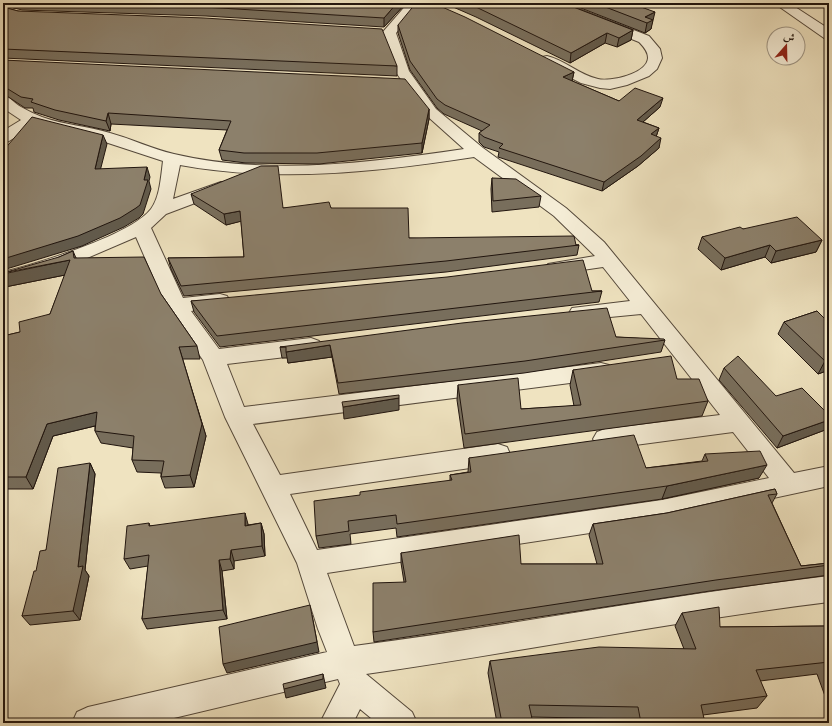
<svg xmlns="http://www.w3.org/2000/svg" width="832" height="726" font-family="'Libre Bodoni',Amiri,serif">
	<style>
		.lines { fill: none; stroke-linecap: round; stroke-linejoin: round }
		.street-casing { stroke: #54483a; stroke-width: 2 }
		.street { fill: #f5edd6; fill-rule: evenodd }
		.wall { fill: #786e5c; stroke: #21150e }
		.shaded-wall { fill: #625a4b; stroke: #21150e }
		.building { fill: #8c806b; stroke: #21150e }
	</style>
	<rect width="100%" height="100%" fill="#efe3c0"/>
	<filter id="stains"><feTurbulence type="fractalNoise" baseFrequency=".005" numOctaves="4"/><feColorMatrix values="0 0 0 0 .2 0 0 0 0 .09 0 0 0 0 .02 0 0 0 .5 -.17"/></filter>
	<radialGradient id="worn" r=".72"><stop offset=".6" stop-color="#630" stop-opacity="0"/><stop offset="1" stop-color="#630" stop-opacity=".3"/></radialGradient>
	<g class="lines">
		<g class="street-casing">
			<path id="street" d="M 3,3 L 29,3 L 27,6 L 3,10 Z
				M 408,3 L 421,3 L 396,33 L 409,71 L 436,109 L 483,148 L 566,208 L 604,242 L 794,473 L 829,466 L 829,486 L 662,522 L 327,573 L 354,646 C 513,625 670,595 829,576 L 829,602 C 674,621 521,652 366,674 L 412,712 L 417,723 L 377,723 L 360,709 L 353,723 L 320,723 L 340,684 L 338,679 L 153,723 L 72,723 L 77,712 L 88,707 L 327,652 L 318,629 L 297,563 L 225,417 L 203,360 L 166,306 L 136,237 L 64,268 L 3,286 L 3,272 C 37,264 131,235 151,209 C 160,197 161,176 163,161 L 99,140 L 35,125 L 9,141 L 3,143 L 3,131 L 21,120 L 3,108 L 3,95 C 10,97 14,103 21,107 C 28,111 35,114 42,117 C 64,125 88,126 110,133 C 132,139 152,149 174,154 C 268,176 369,163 464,149 L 426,115 L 395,71 L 382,33 ZM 474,157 L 554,216 L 595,256 L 548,264 L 545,268 L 548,272 L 555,274 L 603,267 L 630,301 L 572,308 L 569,313 L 572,318 L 579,320 L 641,314 L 720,415 L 605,429 L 597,432 L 593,439 L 597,446 L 605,449 L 733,432 L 769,478 L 662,500 L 317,550 L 290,494 L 498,464 L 507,461 L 510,454 L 507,447 L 498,444 L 280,475 L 253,424 L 601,379 L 609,377 L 612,371 L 609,365 L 601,363 L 244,407 L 227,364 L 311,354 L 319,351 L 322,346 L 319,341 L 311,338 L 219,349 L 191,311 L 227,306 L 230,301 L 227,296 L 220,294 L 183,298 L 151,228 L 166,214 L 227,191 L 230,187 L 227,183 L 221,182 L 173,199 L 180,165 C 278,183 376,172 474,157 Z
				M 547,3 L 564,3 L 649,36 L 660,49 L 662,58 L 657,69 L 649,76 L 627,85 L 610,89 L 600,88 L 581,83 L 542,63 L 540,60 L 542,57 L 547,56 C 565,60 579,75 598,79 C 610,82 647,74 648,58 C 648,51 643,46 639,42 L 549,6 Z
				M 774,3 L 789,3 L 829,29 L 829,39 L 824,38 Z"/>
		</g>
		<use href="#street" class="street"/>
	</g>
	<path class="wall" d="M 3,3 L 406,3 L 384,27 L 206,16 L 22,10 L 3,5 Z
		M 444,3 L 563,3 L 633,30 L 631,40 L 617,47 L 605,43 L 570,63 L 476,17 Z
		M 568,3 L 630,3 L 653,22 L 652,22 L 651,29 L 645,33 Z
		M 3,7 L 18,11 L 397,66 L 397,76 L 3,58 Z
		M 398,25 L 574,72 L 572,81 L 619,101 L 660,107 L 643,122 L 659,128 L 656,137 L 659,148 L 638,166 L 602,191 L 498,157 L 499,152 L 484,147 L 479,142 L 479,133 L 482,131 L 444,114 L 437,108 L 410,70 L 398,33 Z
		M 3,60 L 429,109 L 429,119 L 422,153 L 319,164 L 246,163 L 222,160 L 219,150 L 227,130 L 111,124 L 110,131 L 59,120 L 34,112 L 33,108 L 25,108 L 4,94 L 3,95 Z
		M 492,178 L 541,196 L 539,207 L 492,212 L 491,189 Z
		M 191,194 L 283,208 L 331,208 L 409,238 L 579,245 L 577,255 L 446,272 L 184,296 L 171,269 L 168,258 L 244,257 L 241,221 L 226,225 L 194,204 Z
		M 743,229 L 822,240 L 816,252 L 771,263 L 765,257 L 721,270 L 698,249 L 702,237 Z
		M 73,251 L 76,258 L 161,294 L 197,346 L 200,359 L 182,359 L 206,436 L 194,487 L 165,488 L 161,477 L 161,473 L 137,472 L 132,460 L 133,448 L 101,443 L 95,431 L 95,426 L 53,436 L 33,489 L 3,489 L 3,336 L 20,332 L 50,314 L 65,275 L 5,287 L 59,257 Z
		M 592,291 L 602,291 L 599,302 L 220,347 L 194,312 L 191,301 Z
		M 817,311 L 829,370 L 818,374 L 778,334 L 784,322 Z
		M 616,337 L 665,340 L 661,352 L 524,373 L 339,394 L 332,357 L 288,363 L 288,358 L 282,358 L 280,347 Z
		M 724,368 L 776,396 L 825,430 L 777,448 L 719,380 Z
		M 573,370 L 677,379 L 708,401 L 702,416 L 464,448 L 457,400 L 458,385 L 521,409 L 574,406 L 570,385 Z
		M 705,454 L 759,478 L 662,499 L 397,537 L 396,528 L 350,534 L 351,544 L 319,548 L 316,536 L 360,495 L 450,481 L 450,475 L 468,472 L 469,458 L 646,468 L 702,461 Z
		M 90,463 L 95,474 L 85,570 L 89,576 L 80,620 L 30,625 L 22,616 L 46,550 Z
		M 775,489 L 777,494 L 772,503 L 801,566 L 829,563 L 829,575 L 710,591 L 374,642 L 373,632 L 404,582 L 401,563 L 401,553 L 521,564 L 597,564 L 589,535 L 593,524 L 667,513 Z
		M 149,523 L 150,526 L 248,524 L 248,525 L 261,523 L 264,534 L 265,556 L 234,561 L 234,569 L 222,571 L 227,619 L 147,629 L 142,619 L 148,566 L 130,569 L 124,559 Z
		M 682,613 L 720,627 L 829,626 L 829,696 L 825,696 L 817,674 L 760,681 L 767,696 L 757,708 L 703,715 L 705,723 L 632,723 L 632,719 L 531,717 L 533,723 L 497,723 L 488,673 L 490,661 L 684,649 L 675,626 Z"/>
	<path class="shaded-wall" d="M 397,3 L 406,3 L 384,27 L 384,18 Z
		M 655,12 L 651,29 L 645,33 L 647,23 L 645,17 Z
		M 633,30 L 631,40 L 617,47 L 619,38 Z
		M 607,33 L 605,43 L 570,63 L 571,53 Z
		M 574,72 L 572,81 L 562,86 L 563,77 Z
		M 663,98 L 660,107 L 635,129 L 637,120 Z
		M 429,109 L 429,119 L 422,153 L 422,143 Z
		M 108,113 L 111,124 L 110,131 L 106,121 Z
		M 659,128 L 656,137 L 651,134 Z
		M 103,135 L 107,144 L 98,179 L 95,169 Z
		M 661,138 L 659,148 L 638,166 L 602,191 L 604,182 Z
		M 147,167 L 150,177 L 149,181 L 151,189 L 143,214 L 139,218 L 124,227 L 82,246 L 3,270 L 3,259 L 144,180 Z
		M 240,211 L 242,221 L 226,225 L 224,214 Z
		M 822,240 L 816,252 L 771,263 L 776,251 Z
		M 770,245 L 765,257 L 721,270 L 725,258 Z
		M 70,260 L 75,273 L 5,287 L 3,282 L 3,274 Z
		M 330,345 L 332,357 L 288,363 L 286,352 Z
		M 179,347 L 206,436 L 194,487 L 190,475 Z
		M 829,360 L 829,370 L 818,374 L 825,361 Z
		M 399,398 L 399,410 L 344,419 L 343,407 Z
		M 97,412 L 103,424 L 53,436 L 33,489 L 26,477 L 47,424 Z
		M 829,420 L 829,424 L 825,430 L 777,448 L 783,436 Z
		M 90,463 L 95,474 L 85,570 L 89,576 L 80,620 L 73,611 L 78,567 Z
		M 767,465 L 759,478 L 662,499 L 667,486 Z
		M 245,513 L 248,524 L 248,536 L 245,526 Z
		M 261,523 L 264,534 L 265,556 L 262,546 Z
		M 231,550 L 234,561 L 234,569 L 230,559 Z
		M 219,560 L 222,571 L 227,619 L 223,610 Z
		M 312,615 L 319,652 L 227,673 L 223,664 Z
		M 323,674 L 326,688 L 286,698 L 284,689 Z"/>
	<path class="building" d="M 102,3 L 397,3 L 384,18 L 204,7 Z
		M 416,3 L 433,3 L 465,17 L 574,72 L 563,77 L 619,101 L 635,88 L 663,98 L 637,120 L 659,128 L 651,134 L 661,138 L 641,156 L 604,182 L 499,148 L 503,144 L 484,137 L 479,133 L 490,125 L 445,105 L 437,99 L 410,61 L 398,25 Z
		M 467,3 L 563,3 L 633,30 L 619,38 L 607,33 L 571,53 L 476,7 Z
		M 595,3 L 630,3 L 655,12 L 645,17 L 653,20 L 647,23 Z
		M 3,7 L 18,11 L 204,18 L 382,29 L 397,66 L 3,49 Z
		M 3,60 L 405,79 L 429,109 L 422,143 L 317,153 L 244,153 L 219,150 L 231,121 L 108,113 L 106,121 L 55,110 L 31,102 L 33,99 L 21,97 L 3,86 L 3,70 L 4,69 L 3,69 Z
		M 32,117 L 103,135 L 95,169 L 147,167 L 144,180 L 148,180 L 140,205 L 136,208 L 120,218 L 78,236 L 3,259 L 3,151 Z
		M 261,166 L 278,166 L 283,208 L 329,202 L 331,208 L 408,208 L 409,238 L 574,236 L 576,245 L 579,245 L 446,261 L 181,286 L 168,258 L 244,257 L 240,211 L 224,214 L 191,194 Z
		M 492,178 L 516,179 L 541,196 L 493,201 Z
		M 797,217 L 822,240 L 776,251 L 770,245 L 725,258 L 702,237 L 740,227 L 743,229 Z
		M 73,251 L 74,258 L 144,257 L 161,294 L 197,346 L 179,347 L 202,424 L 190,475 L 161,477 L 164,461 L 132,460 L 134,436 L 95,431 L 97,412 L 47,424 L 26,477 L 3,477 L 3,336 L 20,332 L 19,322 L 50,314 L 70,260 L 3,273 L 59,257 Z
		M 583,260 L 592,291 L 602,291 L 217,336 L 191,301 L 447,277 Z
		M 607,308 L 616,337 L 664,339 L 665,340 L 525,361 L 338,383 L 330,345 L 286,352 L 286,347 L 280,347 L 462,323 Z
		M 817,311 L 829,323 L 829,360 L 825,361 L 784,322 Z
		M 671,356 L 677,379 L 699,379 L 708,401 L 465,434 L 458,385 L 518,378 L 521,409 L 581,405 L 573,370 Z
		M 738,356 L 776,396 L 802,388 L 829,415 L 829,420 L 783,436 L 724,368 Z
		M 399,395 L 399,398 L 343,407 L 342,402 Z
		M 634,435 L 646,468 L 708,461 L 705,454 L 760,451 L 767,465 L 667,486 L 397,524 L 396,515 L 348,521 L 349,531 L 316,536 L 314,501 L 360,495 L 360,492 L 452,480 L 450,475 L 471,472 L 469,458 Z
		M 90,463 L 78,567 L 83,566 L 73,611 L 22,616 L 34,571 L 36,571 L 40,551 L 46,550 L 58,468 Z
		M 775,489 L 777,494 L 768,495 L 801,566 L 829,563 L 829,565 L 716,580 L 373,632 L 373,583 L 406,582 L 401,553 L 519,535 L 521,564 L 603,564 L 593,524 L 667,513 Z
		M 245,513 L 245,526 L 261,523 L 262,546 L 231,550 L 230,559 L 219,560 L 223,610 L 142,619 L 149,555 L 124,559 L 127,526 L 149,523 L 149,526 Z
		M 310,605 L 317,642 L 223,664 L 219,627 Z
		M 719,607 L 720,627 L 829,626 L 829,663 L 829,662 L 756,670 L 767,696 L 701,705 L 705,723 L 641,723 L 638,707 L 529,705 L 533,723 L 502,723 L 490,661 L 599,647 L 696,649 L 682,613 Z
		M 323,674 L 323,679 L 284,689 L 283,684 Z"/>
	<rect width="832" height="726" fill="none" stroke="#efe3c0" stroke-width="16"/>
	<rect x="4" y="4" width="824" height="718" fill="none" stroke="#21150e" stroke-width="2"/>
	<rect x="8" y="8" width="816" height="710" fill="none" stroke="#21150e"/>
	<g transform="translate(786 46) rotate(20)"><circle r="19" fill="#f5edd6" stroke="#a09786"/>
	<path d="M0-3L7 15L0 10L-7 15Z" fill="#8f2418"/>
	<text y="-6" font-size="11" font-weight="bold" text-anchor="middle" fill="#21150e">ش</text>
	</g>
	<rect width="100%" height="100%" filter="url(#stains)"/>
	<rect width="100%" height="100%" fill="url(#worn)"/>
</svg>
